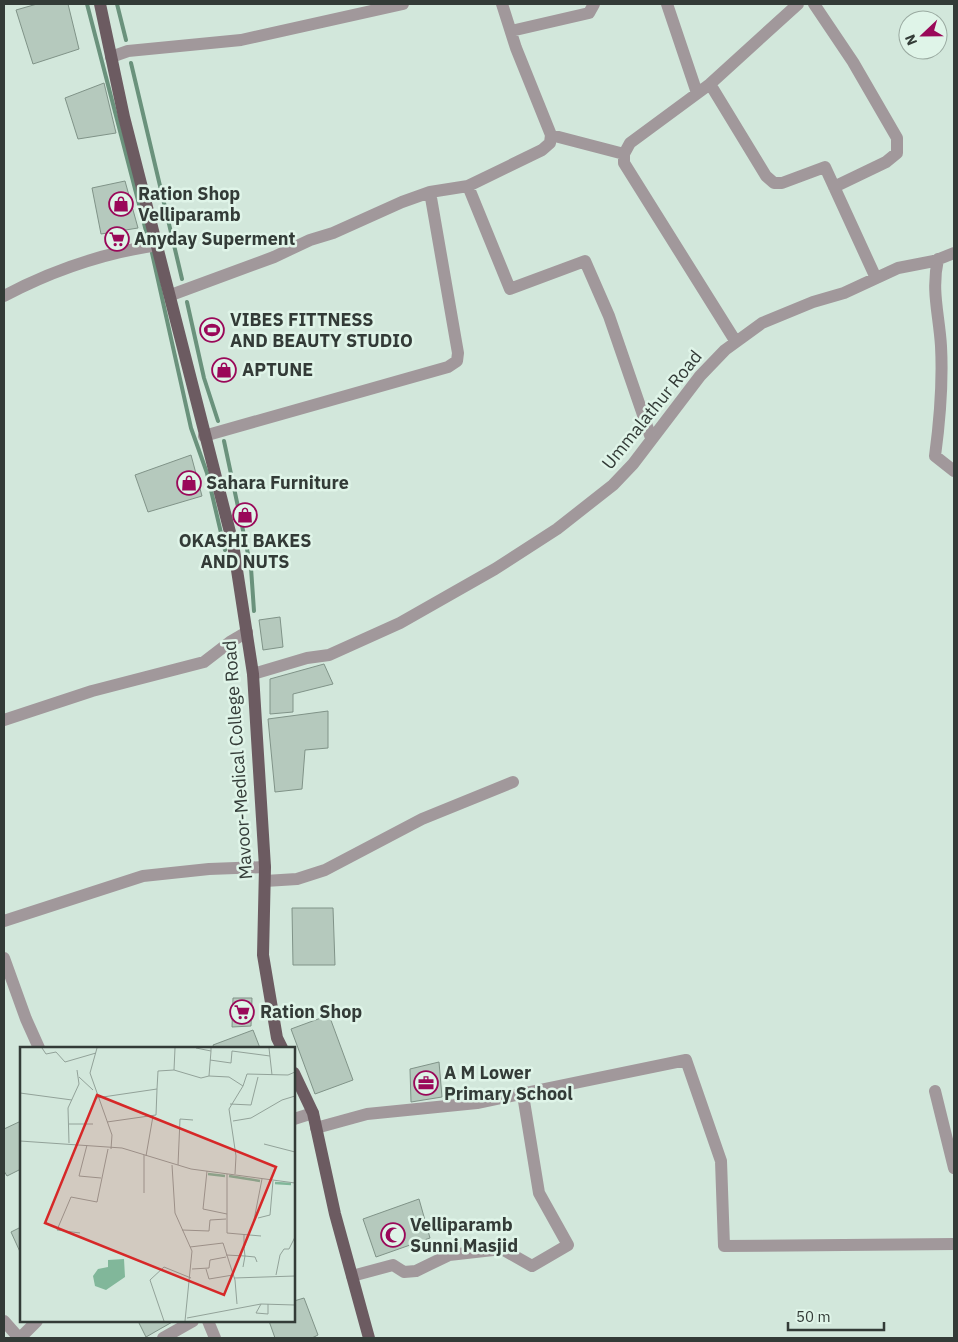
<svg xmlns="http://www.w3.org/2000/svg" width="958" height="1342" font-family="'IBM Plex Sans',sans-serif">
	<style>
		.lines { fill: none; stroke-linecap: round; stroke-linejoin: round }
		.stream { stroke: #6a927c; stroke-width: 4 }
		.building { fill: #b5c9bd; stroke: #809388 }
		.minor { stroke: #a1989b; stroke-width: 12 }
		.major { stroke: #6c5b61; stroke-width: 12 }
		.labels { text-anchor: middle; stroke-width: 5; stroke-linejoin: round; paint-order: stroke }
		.poi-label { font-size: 18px; font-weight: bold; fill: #333b37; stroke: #dff4e8; text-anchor: start }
		.street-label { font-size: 18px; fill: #333b37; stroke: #dff4e8 }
		.inset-river { fill: none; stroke: #81b79a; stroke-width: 2.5 }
		.inset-road { fill: none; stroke: #92a299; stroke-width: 1 }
		.view { fill: #d62828; fill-opacity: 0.15; stroke: #d62828; stroke-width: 2.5 }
		.inset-edge { fill: none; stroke: #333b37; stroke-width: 2.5 }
	</style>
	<rect width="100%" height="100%" fill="#d2e7db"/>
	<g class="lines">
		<path class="stream" d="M 87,4 L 147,235
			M 117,4 L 126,40
			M 131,63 L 182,279
			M 152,253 L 191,428 L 207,473 L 225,550
			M 187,302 L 204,378 L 218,421
			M 224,441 L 251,568 L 254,611"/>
	</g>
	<path class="building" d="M 37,4 L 68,4 L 79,49 L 33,64 L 16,10 Z
		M 104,83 L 116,133 L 78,139 L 65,98 Z
		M 125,181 L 138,228 L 101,234 L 92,188 Z
		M 191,455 L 202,496 L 148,512 L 135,475 Z
		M 280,617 L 283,647 L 263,650 L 259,620 Z
		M 324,664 L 333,684 L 293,694 L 293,712 L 270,714 L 270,679 Z
		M 328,711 L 328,748 L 305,750 L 302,789 L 275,792 L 268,719 Z
		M 292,908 L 333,908 L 335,965 L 293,965 Z
		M 233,998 L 252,998 L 251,1026 L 232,1027 Z
		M 329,1015 L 353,1080 L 315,1094 L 291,1029 Z
		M 253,1030 L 260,1048 L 214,1048 L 213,1045 Z
		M 439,1062 L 442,1097 L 411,1102 L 410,1069 Z
		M 21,1121 L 21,1169 L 7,1176 L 4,1171 L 4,1129 Z
		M 419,1199 L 430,1238 L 376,1257 L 363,1219 Z
		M 21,1227 L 21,1254 L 11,1232 Z
		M 304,1298 L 318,1335 L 312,1338 L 275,1338 L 269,1321 L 294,1321 L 294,1301 Z
		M 138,1321 L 174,1321 L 146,1337 Z"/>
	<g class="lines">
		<path class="minor" d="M 667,4 L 697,93
			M 814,4 L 853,62 L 897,138 L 897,153 L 886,162 L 834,187
			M 511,31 L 589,13 L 594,4
			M 111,57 L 128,51 L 241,40 L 403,4
			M 710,84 L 766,176 L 774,183 L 782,183 L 825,167 L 875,276
			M 551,135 L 624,154
			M 468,186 L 510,289 L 585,261 L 609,316 L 651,438
			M 938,259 C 931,291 939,314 941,346 C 943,384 940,419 935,456 L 954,471
			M 171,295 L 274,257 L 310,240 L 333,233 L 402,202 L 430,192 L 468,186 L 542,150 L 550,143 L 551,135 L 516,48 L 502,4
			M 4,296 C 53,270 103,253 158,245
			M 736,342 L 624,163 L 624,154 L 630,143 L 710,84 L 798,4
			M 204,436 L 448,367 L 457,361 L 458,353 L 430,192
			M 253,674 L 307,658 L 329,655 L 400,623 L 495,569 L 557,529 L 613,485 L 633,464 L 700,376 L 725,350 L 762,323 L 813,302 L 844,293 L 898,268 L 934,261 L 954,253
			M 4,720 L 92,691 L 204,662 L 230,642 L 247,632
			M 265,881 L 297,879 L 325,870 L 422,819 L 513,782
			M 4,921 L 143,876 L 209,869 L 265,867
			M 4,958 L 26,1019 L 39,1048
			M 935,1091 L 954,1168
			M 294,1119 L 313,1113
			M 316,1128 L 367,1114 L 477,1103 L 686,1060 L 721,1161 L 724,1246 L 954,1244
			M 352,1276 L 393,1265 L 404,1272 L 416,1271 L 449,1255 L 502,1249 L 532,1266 L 568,1245 L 539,1193 L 523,1095
			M 4,1321 L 19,1338
			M 208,1321 L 215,1338
			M 20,1338 L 37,1321
			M 163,1338 L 193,1321"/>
		<path class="major" d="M 100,4 L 124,117 L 233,544 L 253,674 L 265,867 L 263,955 L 277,1038 L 282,1048
			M 294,1073 L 313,1113 L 335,1214 L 369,1338"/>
	</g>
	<defs>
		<g id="shop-ring" transform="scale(1.25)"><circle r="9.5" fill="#dff4e8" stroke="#9a0859" stroke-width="1.5"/><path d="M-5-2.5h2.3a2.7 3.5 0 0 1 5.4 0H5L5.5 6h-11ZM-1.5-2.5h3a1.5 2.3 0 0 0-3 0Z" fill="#9a0859"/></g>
		<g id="supermarket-ring" transform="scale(1.25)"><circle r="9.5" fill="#dff4e8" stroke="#9a0859" stroke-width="1.5"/><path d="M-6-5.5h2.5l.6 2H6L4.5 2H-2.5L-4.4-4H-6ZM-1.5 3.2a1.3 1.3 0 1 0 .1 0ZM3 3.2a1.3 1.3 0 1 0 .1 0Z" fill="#9a0859"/></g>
		<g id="stadium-ring" transform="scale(1.25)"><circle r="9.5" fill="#dff4e8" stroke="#9a0859" stroke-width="1.5"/><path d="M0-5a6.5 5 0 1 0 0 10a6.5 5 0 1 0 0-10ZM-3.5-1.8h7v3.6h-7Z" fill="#9a0859"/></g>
		<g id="office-ring" transform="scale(1.25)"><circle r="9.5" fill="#dff4e8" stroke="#9a0859" stroke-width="1.5"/><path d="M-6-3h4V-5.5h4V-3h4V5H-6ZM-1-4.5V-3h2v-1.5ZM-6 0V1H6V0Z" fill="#9a0859"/></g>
		<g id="mosque-ring" transform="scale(1.25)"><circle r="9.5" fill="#dff4e8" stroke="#9a0859" stroke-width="1.5"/><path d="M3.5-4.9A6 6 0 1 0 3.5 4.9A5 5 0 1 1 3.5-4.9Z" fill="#9a0859"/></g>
	</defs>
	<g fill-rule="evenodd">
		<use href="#shop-ring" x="121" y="204"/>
		<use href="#supermarket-ring" x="117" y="239"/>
		<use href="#stadium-ring" x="212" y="330"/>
		<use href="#shop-ring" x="224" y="370"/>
		<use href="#shop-ring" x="189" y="483"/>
		<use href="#shop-ring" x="245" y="515"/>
		<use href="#supermarket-ring" x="242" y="1012"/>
		<use href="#office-ring" x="426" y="1083"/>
		<use href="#mosque-ring" x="393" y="1235"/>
	</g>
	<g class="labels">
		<g class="poi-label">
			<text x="138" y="200">Ration Shop<tspan x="138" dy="21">Velliparamb</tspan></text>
			<text x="134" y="245">Anyday Superment</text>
			<text x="230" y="326">VIBES FITTNESS<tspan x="230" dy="21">AND BEAUTY STUDIO</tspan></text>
			<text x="242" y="376">APTUNE</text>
			<text x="206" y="489">Sahara Furniture</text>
			<text x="245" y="547" text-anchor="middle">OKASHI BAKES<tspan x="245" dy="21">AND NUTS</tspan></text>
			<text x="260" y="1018">Ration Shop</text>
			<text x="444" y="1079">A M Lower<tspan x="444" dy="21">Primary School</tspan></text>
			<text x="410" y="1231">Velliparamb<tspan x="410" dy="21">Sunni Masjid</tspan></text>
		</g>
		<g class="street-label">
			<text transform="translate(652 410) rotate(-51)" y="6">Ummalathur Road</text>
			<text transform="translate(238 760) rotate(-94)" y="6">Mavoor-Medical College Road</text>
		</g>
	</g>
	<g transform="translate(20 1047)">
		<rect width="275" height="275" fill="#d2e7db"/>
		<path d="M 104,212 L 105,230 L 86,243 L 75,239 L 73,229 L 78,222 L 88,220 L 88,213 Z" fill="#81b79a"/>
		<path class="inset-river" d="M 188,127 L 205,129M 209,129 L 240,134M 255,136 L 271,137"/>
		<path class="inset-road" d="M 22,1 L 26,7 L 36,5 L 45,15 L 76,6M 77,1 L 70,26 L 92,88 L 91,102M 176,1 L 191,4 L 191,1M 249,1 L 252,28M 190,13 L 211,16 L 212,4 L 250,9M 154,23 L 181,31 L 189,29 L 191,4M 189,29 L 209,30 L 223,39 L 227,27 L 268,28 L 275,25M 59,30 L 73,43M 137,42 L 138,24 L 154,23 L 155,1M 0,46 L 52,53M 76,51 L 137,42 L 136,68 L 87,75M 210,57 L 231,58 L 238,30M 213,74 L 231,71 L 262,53 L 275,49M 49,77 L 73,77M 0,94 L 102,101 L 171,122 L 275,136M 49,96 L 48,61 L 59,37 L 57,23M 244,97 L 275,105M 67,98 L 59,129 L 81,131M 126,109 L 133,69M 152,118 L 155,166 L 172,204 L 165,274M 158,118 L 160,72 L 173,73M 187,124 L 183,162 L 207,167M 207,127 L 207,186 L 241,189M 215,127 L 216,109 L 209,62 L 223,39M 124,146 L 124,108M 238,171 L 250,168 L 253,134M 233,178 L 242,132M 162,183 L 189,184 L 190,173 L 206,172M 60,186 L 37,183 L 51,150 L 77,155 L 88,102M 224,187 L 224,201 L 228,187M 170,200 L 203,196 L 215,233 L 217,257M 206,208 L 225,209 L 224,201M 223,220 L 225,209 L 235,210 L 237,215M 172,222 L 189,221 L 190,213 L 206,210M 186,222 L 189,232 L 213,228M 256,228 L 260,208 L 264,202 L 269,202 L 275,190M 214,231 L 275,229M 241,257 L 236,266 L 248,267 L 248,257M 167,271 L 241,257 L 275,258M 144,274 L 130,233 L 144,220 L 171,231"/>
		<path class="view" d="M 77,48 L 256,120 L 204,248 L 25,176 Z"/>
		<rect width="275" height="275" class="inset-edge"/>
	</g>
	<rect width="958" height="1342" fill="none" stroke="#333b37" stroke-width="10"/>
	<g transform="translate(923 35) rotate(248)"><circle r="24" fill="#dff4e8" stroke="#9aaaa1"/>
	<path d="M0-4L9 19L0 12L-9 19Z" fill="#9a0859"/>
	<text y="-8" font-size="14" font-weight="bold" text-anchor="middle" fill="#333b37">N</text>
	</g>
	<path d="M788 1322v8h96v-8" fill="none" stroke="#333b37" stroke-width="2.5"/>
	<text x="796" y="1322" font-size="15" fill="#333b37" stroke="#dff4e8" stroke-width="4" paint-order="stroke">50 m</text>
</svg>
